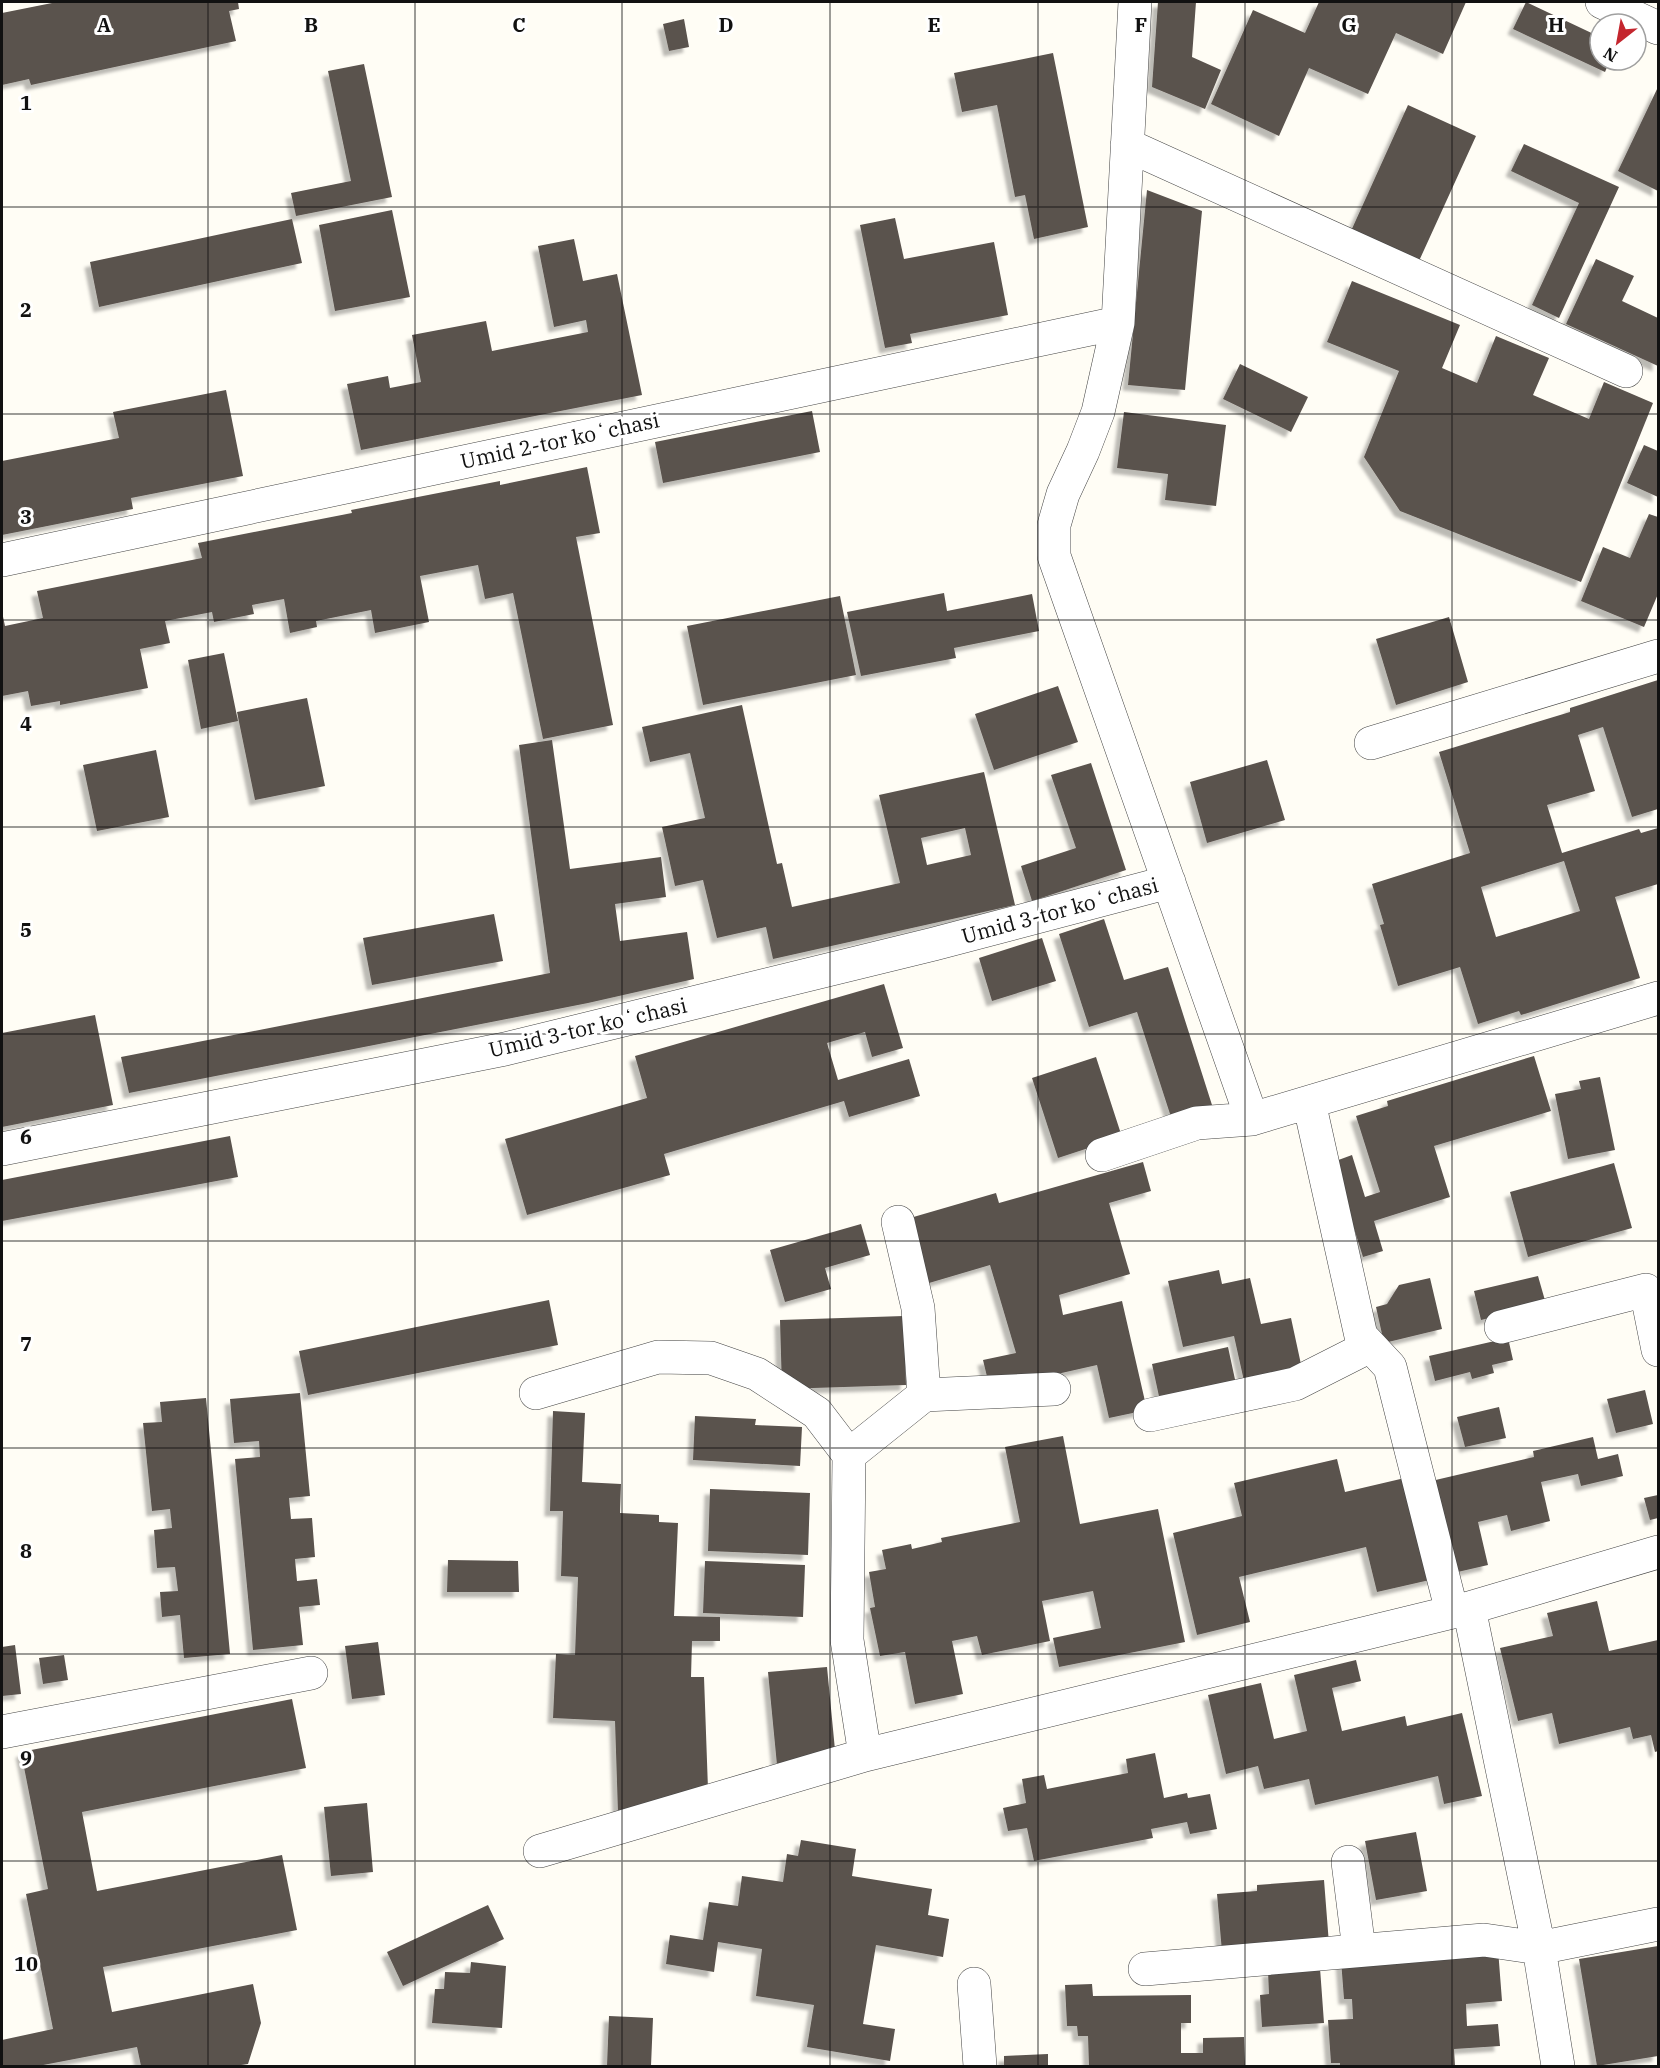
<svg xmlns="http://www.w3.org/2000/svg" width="1660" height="2068" font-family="'IBM Plex Serif',serif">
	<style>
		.building { fill: #5a524d; fill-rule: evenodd; filter: url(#shadow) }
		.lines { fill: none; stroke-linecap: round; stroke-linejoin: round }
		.minor-casing { stroke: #444; stroke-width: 34 }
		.minor { stroke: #fff; stroke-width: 33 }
		.grid { fill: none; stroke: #111; stroke-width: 1.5; stroke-opacity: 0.55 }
		.labels { text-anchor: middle; stroke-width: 6; stroke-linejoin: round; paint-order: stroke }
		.street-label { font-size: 21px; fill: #111; stroke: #fff }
		.grid-label { font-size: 20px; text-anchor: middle; font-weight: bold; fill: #111; stroke: #fff; stroke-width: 6; stroke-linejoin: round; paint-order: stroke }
	</style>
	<defs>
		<filter id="shadow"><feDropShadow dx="-5.5" dy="5.5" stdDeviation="1.5" flood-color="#0004"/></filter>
	</defs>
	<rect width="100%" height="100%" fill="#fffdf5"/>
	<path class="building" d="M 57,2 L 238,2 L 239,9 L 229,11 L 236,41 L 31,85 L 29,79 L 2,85 L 2,13 Z
		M 1158,2 L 1196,2 L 1192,57 L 1221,70 L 1205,109 L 1152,87 Z
		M 1319,2 L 1466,2 L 1443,54 L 1396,33 L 1368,94 L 1309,68 L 1279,136 L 1211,104 L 1253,10 L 1305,33 Z
		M 1526,2 L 1600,37 L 1600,60 L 1610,60 L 1605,72 L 1513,29 Z
		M 684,19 L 689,47 L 669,51 L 663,24 Z
		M 1053,53 L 1088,227 L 1034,239 L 1025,195 L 1015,197 L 997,105 L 962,112 L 954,73 Z
		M 364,64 L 392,197 L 296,216 L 291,193 L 351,181 L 328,71 Z
		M 1658,87 L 1658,191 L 1618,171 Z
		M 1408,105 L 1476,136 L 1419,261 L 1351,231 Z
		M 1524,144 L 1619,187 L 1559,318 L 1532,305 L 1579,203 L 1511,171 Z
		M 1147,190 L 1202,211 L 1185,390 L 1128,385 Z
		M 392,210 L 410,297 L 335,311 L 319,225 Z
		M 895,218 L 904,259 L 994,242 L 1008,315 L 910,334 L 912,343 L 885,348 L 860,225 Z
		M 292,219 L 302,263 L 99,307 L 90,262 Z
		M 574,239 L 583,281 L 617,274 L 642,395 L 361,450 L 347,384 L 388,376 L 390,388 L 421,382 L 412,335 L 486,321 L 492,351 L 588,332 L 586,320 L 554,327 L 538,246 Z
		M 1596,259 L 1634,276 L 1622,301 L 1658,318 L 1658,366 L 1566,324 Z
		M 1352,281 L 1460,325 L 1442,368 L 1477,383 L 1496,336 L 1549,358 L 1533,395 L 1589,419 L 1604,382 L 1653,403 L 1581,582 L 1400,511 L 1364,457 L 1399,371 L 1327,342 Z
		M 1240,364 L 1308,397 L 1291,432 L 1223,399 Z
		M 226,390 L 243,476 L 131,498 L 133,509 L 2,535 L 2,461 L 119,438 L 113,412 Z
		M 812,411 L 820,452 L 663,483 L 655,442 Z
		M 1124,412 L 1226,425 L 1216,506 L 1165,500 L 1168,474 L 1117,468 Z
		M 1644,445 L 1658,451 L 1658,497 L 1627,483 Z
		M 587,467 L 600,533 L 576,537 L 613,725 L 543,739 L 513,593 L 485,599 L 478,565 L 420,576 L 429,622 L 375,633 L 371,610 L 316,621 L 317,627 L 290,633 L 284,599 L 252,605 L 254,614 L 214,622 L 212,612 L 165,621 L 170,643 L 140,649 L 148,688 L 60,705 L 60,701 L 31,706 L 28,691 L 2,696 L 2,612 L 5,626 L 43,618 L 37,591 L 202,558 L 198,543 L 352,513 L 351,510 L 500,481 L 500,485 Z
		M 1649,514 L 1658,517 L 1658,594 L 1644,627 L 1581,601 L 1603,547 L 1630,558 Z
		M 944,593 L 947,611 L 1032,594 L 1039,631 L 954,648 L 956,658 L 861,676 L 847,612 Z
		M 840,596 L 856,675 L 703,705 L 687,626 Z
		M 1449,617 L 1468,682 L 1396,705 L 1376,639 Z
		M 224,653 L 238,721 L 201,729 L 188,660 Z
		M 1658,680 L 1658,809 L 1632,817 L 1603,727 L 1578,735 L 1595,791 L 1547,805 L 1562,853 L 1639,829 L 1641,833 L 1658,828 L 1658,884 L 1615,897 L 1640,978 L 1521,1015 L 1519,1011 L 1478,1024 L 1460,967 L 1398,986 L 1380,925 L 1384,924 L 1372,884 L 1470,853 L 1439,752 L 1570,712 L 1570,708 ZM 1564,861 L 1580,911 L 1496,937 L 1481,887 Z
		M 1058,686 L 1078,742 L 994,770 L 975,714 Z
		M 307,698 L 325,786 L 255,800 L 237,712 Z
		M 742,705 L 777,864 L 782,863 L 792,907 L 900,883 L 879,795 L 984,772 L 1015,905 L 773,959 L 766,927 L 717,938 L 703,880 L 675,886 L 662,827 L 705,818 L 690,753 L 650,762 L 642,727 ZM 965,828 L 971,855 L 927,865 L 921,838 Z
		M 552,740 L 570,869 L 661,857 L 666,897 L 615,904 L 620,941 L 687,932 L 694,979 L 588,1003 L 129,1093 L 121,1057 L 550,973 L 519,745 Z
		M 156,750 L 169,817 L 97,831 L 83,765 Z
		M 1267,760 L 1285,820 L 1207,843 L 1190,782 Z
		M 1091,763 L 1126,870 L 1032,901 L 1021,866 L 1076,848 L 1051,775 Z
		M 494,914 L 503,961 L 372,985 L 363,938 Z
		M 1104,919 L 1124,980 L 1168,967 L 1212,1105 L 1171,1117 L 1137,1012 L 1089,1027 L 1059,934 Z
		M 1042,938 L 1056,981 L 992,1001 L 979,958 Z
		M 884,984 L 903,1048 L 872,1057 L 865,1032 L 827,1043 L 838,1080 L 909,1059 L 920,1096 L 849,1117 L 844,1101 L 664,1154 L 670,1175 L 527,1215 L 505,1139 L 647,1098 L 635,1056 Z
		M 95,1015 L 113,1105 L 2,1127 L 2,1033 Z
		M 1534,1056 L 1551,1111 L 1434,1146 L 1450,1197 L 1374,1221 L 1383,1251 L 1363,1257 L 1333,1162 L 1352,1155 L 1365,1197 L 1380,1192 L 1356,1116 L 1388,1106 L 1387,1101 Z
		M 1096,1057 L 1122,1137 L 1058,1158 L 1032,1078 Z
		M 1600,1077 L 1615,1150 L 1568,1159 L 1555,1094 L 1581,1089 L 1579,1081 Z
		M 230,1136 L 238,1177 L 2,1221 L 2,1180 Z
		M 1143,1162 L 1151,1191 L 1109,1203 L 1130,1274 L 1059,1295 L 1063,1315 L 1122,1301 L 1147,1410 L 1109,1418 L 1097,1365 L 990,1389 L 983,1360 L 1016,1353 L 990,1265 L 929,1283 L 910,1218 L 996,1193 L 999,1203 Z
		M 1614,1163 L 1632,1228 L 1528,1257 L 1510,1192 Z
		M 861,1224 L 870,1255 L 825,1268 L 831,1289 L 785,1302 L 770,1250 Z
		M 1219,1270 L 1222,1284 L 1250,1278 L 1261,1324 L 1291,1318 L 1302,1369 L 1244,1381 L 1234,1336 L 1183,1347 L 1168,1281 Z
		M 1538,1276 L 1546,1304 L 1481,1320 L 1474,1291 Z
		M 1430,1278 L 1442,1329 L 1384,1343 L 1376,1307 L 1387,1304 L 1399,1285 Z
		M 549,1300 L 558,1345 L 308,1395 L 299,1351 Z
		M 904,1316 L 906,1385 L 782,1389 L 780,1320 Z
		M 1508,1338 L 1513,1360 L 1492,1365 L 1494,1373 L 1472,1379 L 1470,1372 L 1435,1381 L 1429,1356 Z
		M 1228,1347 L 1236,1384 L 1160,1401 L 1152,1364 Z
		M 1645,1390 L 1653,1424 L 1616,1433 L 1607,1399 Z
		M 300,1393 L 310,1496 L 289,1498 L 291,1519 L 312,1518 L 315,1557 L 295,1559 L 297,1581 L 317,1579 L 320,1605 L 299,1607 L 303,1645 L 253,1650 L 235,1459 L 260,1457 L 259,1441 L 234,1443 L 230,1399 Z
		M 206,1398 L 230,1654 L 184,1658 L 180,1615 L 162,1617 L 160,1592 L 178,1591 L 175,1567 L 157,1568 L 154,1530 L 172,1528 L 170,1509 L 152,1511 L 143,1423 L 162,1422 L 160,1402 Z
		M 1499,1407 L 1506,1438 L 1465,1447 L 1457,1417 Z
		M 553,1411 L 585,1413 L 582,1482 L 621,1484 L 620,1513 L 659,1515 L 659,1522 L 678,1523 L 674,1616 L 720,1617 L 720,1641 L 692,1641 L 691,1677 L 704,1677 L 708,1789 L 618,1813 L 615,1721 L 553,1718 L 556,1654 L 575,1655 L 578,1577 L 561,1576 L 563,1511 L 550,1511 Z
		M 695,1416 L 756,1419 L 755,1425 L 802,1427 L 800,1466 L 693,1460 Z
		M 1063,1436 L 1080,1524 L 1158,1509 L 1185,1642 L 1059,1667 L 1053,1638 L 1101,1628 L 1093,1591 L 1042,1601 L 1050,1641 L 982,1655 L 977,1636 L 952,1641 L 963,1694 L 915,1704 L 905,1652 L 880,1656 L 870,1608 L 875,1607 L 869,1572 L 886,1569 L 882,1550 L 911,1544 L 912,1549 L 942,1542 L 941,1538 L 1020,1522 L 1005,1447 Z
		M 1593,1437 L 1598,1459 L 1618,1454 L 1623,1476 L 1581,1486 L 1578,1474 L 1541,1482 L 1550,1521 L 1511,1531 L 1507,1515 L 1478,1522 L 1488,1565 L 1449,1574 L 1427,1482 L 1534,1457 L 1533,1451 Z
		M 1337,1459 L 1345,1492 L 1409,1477 L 1434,1579 L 1377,1592 L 1366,1547 L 1239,1577 L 1250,1622 L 1197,1635 L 1173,1533 L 1242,1516 L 1234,1483 Z
		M 710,1489 L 810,1493 L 808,1555 L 708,1551 Z
		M 1658,1495 L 1658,1518 L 1650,1520 L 1644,1498 Z
		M 448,1560 L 518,1561 L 519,1592 L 447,1592 Z
		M 705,1561 L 805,1565 L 803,1617 L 703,1613 Z
		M 1597,1601 L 1609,1651 L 1658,1640 L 1658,1751 L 1655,1752 L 1651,1735 L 1633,1739 L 1630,1727 L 1559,1744 L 1552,1713 L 1518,1721 L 1500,1648 L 1553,1636 L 1547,1613 Z
		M 378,1642 L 385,1695 L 352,1699 L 345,1646 Z
		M 15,1645 L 21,1694 L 2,1696 L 2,1647 Z
		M 64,1655 L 68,1680 L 43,1684 L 39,1658 Z
		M 1356,1660 L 1361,1681 L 1332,1688 L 1342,1731 L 1405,1716 L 1407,1726 L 1462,1713 L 1482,1796 L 1444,1804 L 1438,1776 L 1315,1805 L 1309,1779 L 1264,1789 L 1258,1766 L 1226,1774 L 1208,1695 L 1261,1683 L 1274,1739 L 1307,1731 L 1294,1675 Z
		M 827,1667 L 835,1750 L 777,1765 L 768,1672 Z
		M 292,1699 L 306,1768 L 82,1812 L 97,1891 L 282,1855 L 297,1930 L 103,1967 L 112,2012 L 253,1984 L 261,2023 L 248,2064 L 234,2066 L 141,2066 L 137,2047 L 38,2066 L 2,2066 L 2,2040 L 53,2029 L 26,1894 L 48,1889 L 21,1752 Z
		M 1155,1753 L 1164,1798 L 1187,1793 L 1188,1798 L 1210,1794 L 1217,1829 L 1190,1834 L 1187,1822 L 1151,1829 L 1153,1838 L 1034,1861 L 1027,1828 L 1008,1831 L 1003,1808 L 1026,1803 L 1022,1779 L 1044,1775 L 1047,1789 L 1128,1773 L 1126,1759 Z
		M 367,1803 L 373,1872 L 331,1876 L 324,1807 Z
		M 1416,1832 L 1427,1891 L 1376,1900 L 1365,1841 Z
		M 801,1840 L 856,1849 L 852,1876 L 932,1889 L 928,1915 L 949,1919 L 943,1957 L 876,1945 L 863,2024 L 895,2029 L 890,2061 L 807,2047 L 814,2005 L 756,1996 L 762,1949 L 718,1942 L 714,1972 L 666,1964 L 670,1935 L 703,1940 L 709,1902 L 738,1906 L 742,1876 L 783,1882 L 787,1854 L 798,1856 Z
		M 1324,1880 L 1329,1944 L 1222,1952 L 1217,1894 L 1257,1891 L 1257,1885 Z
		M 488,1905 L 504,1939 L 403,1986 L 387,1952 Z
		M 1658,1946 L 1658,2056 L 1597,2066 L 1579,1959 Z
		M 1498,1949 L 1502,2001 L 1466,2004 L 1467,2026 L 1498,2024 L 1500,2046 L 1454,2049 L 1455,2066 L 1340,2066 L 1340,2063 L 1331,2063 L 1328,2020 L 1353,2019 L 1352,1999 L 1344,1999 L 1341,1960 Z
		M 471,1962 L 506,1966 L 502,2028 L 432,2023 L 435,1989 L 444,1989 L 445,1972 L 470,1973 Z
		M 1320,1968 L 1324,2023 L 1262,2027 L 1260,1995 L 1269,1994 L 1268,1971 Z
		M 1092,1984 L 1093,1996 L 1191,1995 L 1191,2023 L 1181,2023 L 1181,2053 L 1203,2053 L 1203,2038 L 1244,2037 L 1245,2066 L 1089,2066 L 1088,2036 L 1078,2036 L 1077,2026 L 1067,2026 L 1065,1985 Z
		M 609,2016 L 653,2018 L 651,2066 L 607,2066 Z
		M 1048,2054 L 1048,2066 L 1004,2066 L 1004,2056 Z"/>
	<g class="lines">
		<g class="minor-casing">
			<path id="minor" d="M 1135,2 L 1118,323 L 1098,412 L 1083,451 L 1063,494 L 1054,525 L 1054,556 L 1252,1119 L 1658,998
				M 1602,2 L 1658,28
				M 1127,145 L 1626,371
				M 2,560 L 1118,323
				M 1371,743 L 1658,656
				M 1309,1102 L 1361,1336 L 1390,1367 L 1452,1612
				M 2,1149 L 505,1049 L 934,944 L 1169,882
				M 1102,1155 L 1197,1123 L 1252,1119
				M 1501,1327 L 1646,1290 L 1658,1350
				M 536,1393 L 658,1357 L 711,1358 L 757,1374 L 817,1413 L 849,1455 L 847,1640 L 865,1755
				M 924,1395 L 1054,1389
				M 1150,1415 L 1295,1384 L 1370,1346
				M 849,1455 L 924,1395 L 918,1308 L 898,1222
				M 1469,1608 L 1539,1948 L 1558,2066
				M 2,1732 L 311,1673
				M 540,1851 L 865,1755 L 1469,1608 L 1658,1552
				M 1348,1862 L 1359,1950
				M 1145,1969 L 1484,1940 L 1539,1948 L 1658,1924
				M 974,1984 L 980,2066"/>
		</g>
		<use href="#minor" class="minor"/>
	</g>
	<path class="grid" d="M 208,2 L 208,2066M 415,2 L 415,2066M 622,2 L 622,2066M 830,2 L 830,2066M 1038,2 L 1038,2066M 1245,2 L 1245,2066M 1452,2 L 1452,2066M 2,207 L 1658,207M 2,414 L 1658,414M 2,620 L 1658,620M 2,827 L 1658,827M 2,1034 L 1658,1034M 2,1241 L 1658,1241M 2,1448 L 1658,1448M 2,1654 L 1658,1654M 2,1861 L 1658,1861"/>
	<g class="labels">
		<g class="street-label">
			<text transform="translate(560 441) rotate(-12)" y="7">Umid 2-tor koʻchasi</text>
			<text transform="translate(1060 911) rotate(-15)" y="7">Umid 3-tor koʻchasi</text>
			<text transform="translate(588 1028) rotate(-13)" y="7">Umid 3-tor koʻchasi</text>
		</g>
	</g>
	<g class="grid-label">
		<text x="104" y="32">A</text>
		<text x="311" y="32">B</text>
		<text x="519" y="32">C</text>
		<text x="726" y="32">D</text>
		<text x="934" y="32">E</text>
		<text x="1141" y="32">F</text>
		<text x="1349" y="32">G</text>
		<text x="1556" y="32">H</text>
		<text x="26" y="110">1</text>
		<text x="26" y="317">2</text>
		<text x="26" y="524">3</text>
		<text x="26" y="731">4</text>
		<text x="26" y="937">5</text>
		<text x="26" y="1144">6</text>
		<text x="26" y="1351">7</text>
		<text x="26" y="1558">8</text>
		<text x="26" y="1765">9</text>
		<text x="26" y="1971">10</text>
	</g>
	<rect width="1660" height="2068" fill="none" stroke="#111111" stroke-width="6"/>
	<g transform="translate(1618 42) rotate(211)"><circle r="28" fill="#ffffff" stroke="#a0a0a0" stroke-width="1.5"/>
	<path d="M0-4.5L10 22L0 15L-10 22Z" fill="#c4262e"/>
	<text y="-9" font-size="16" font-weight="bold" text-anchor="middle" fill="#111111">N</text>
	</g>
</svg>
